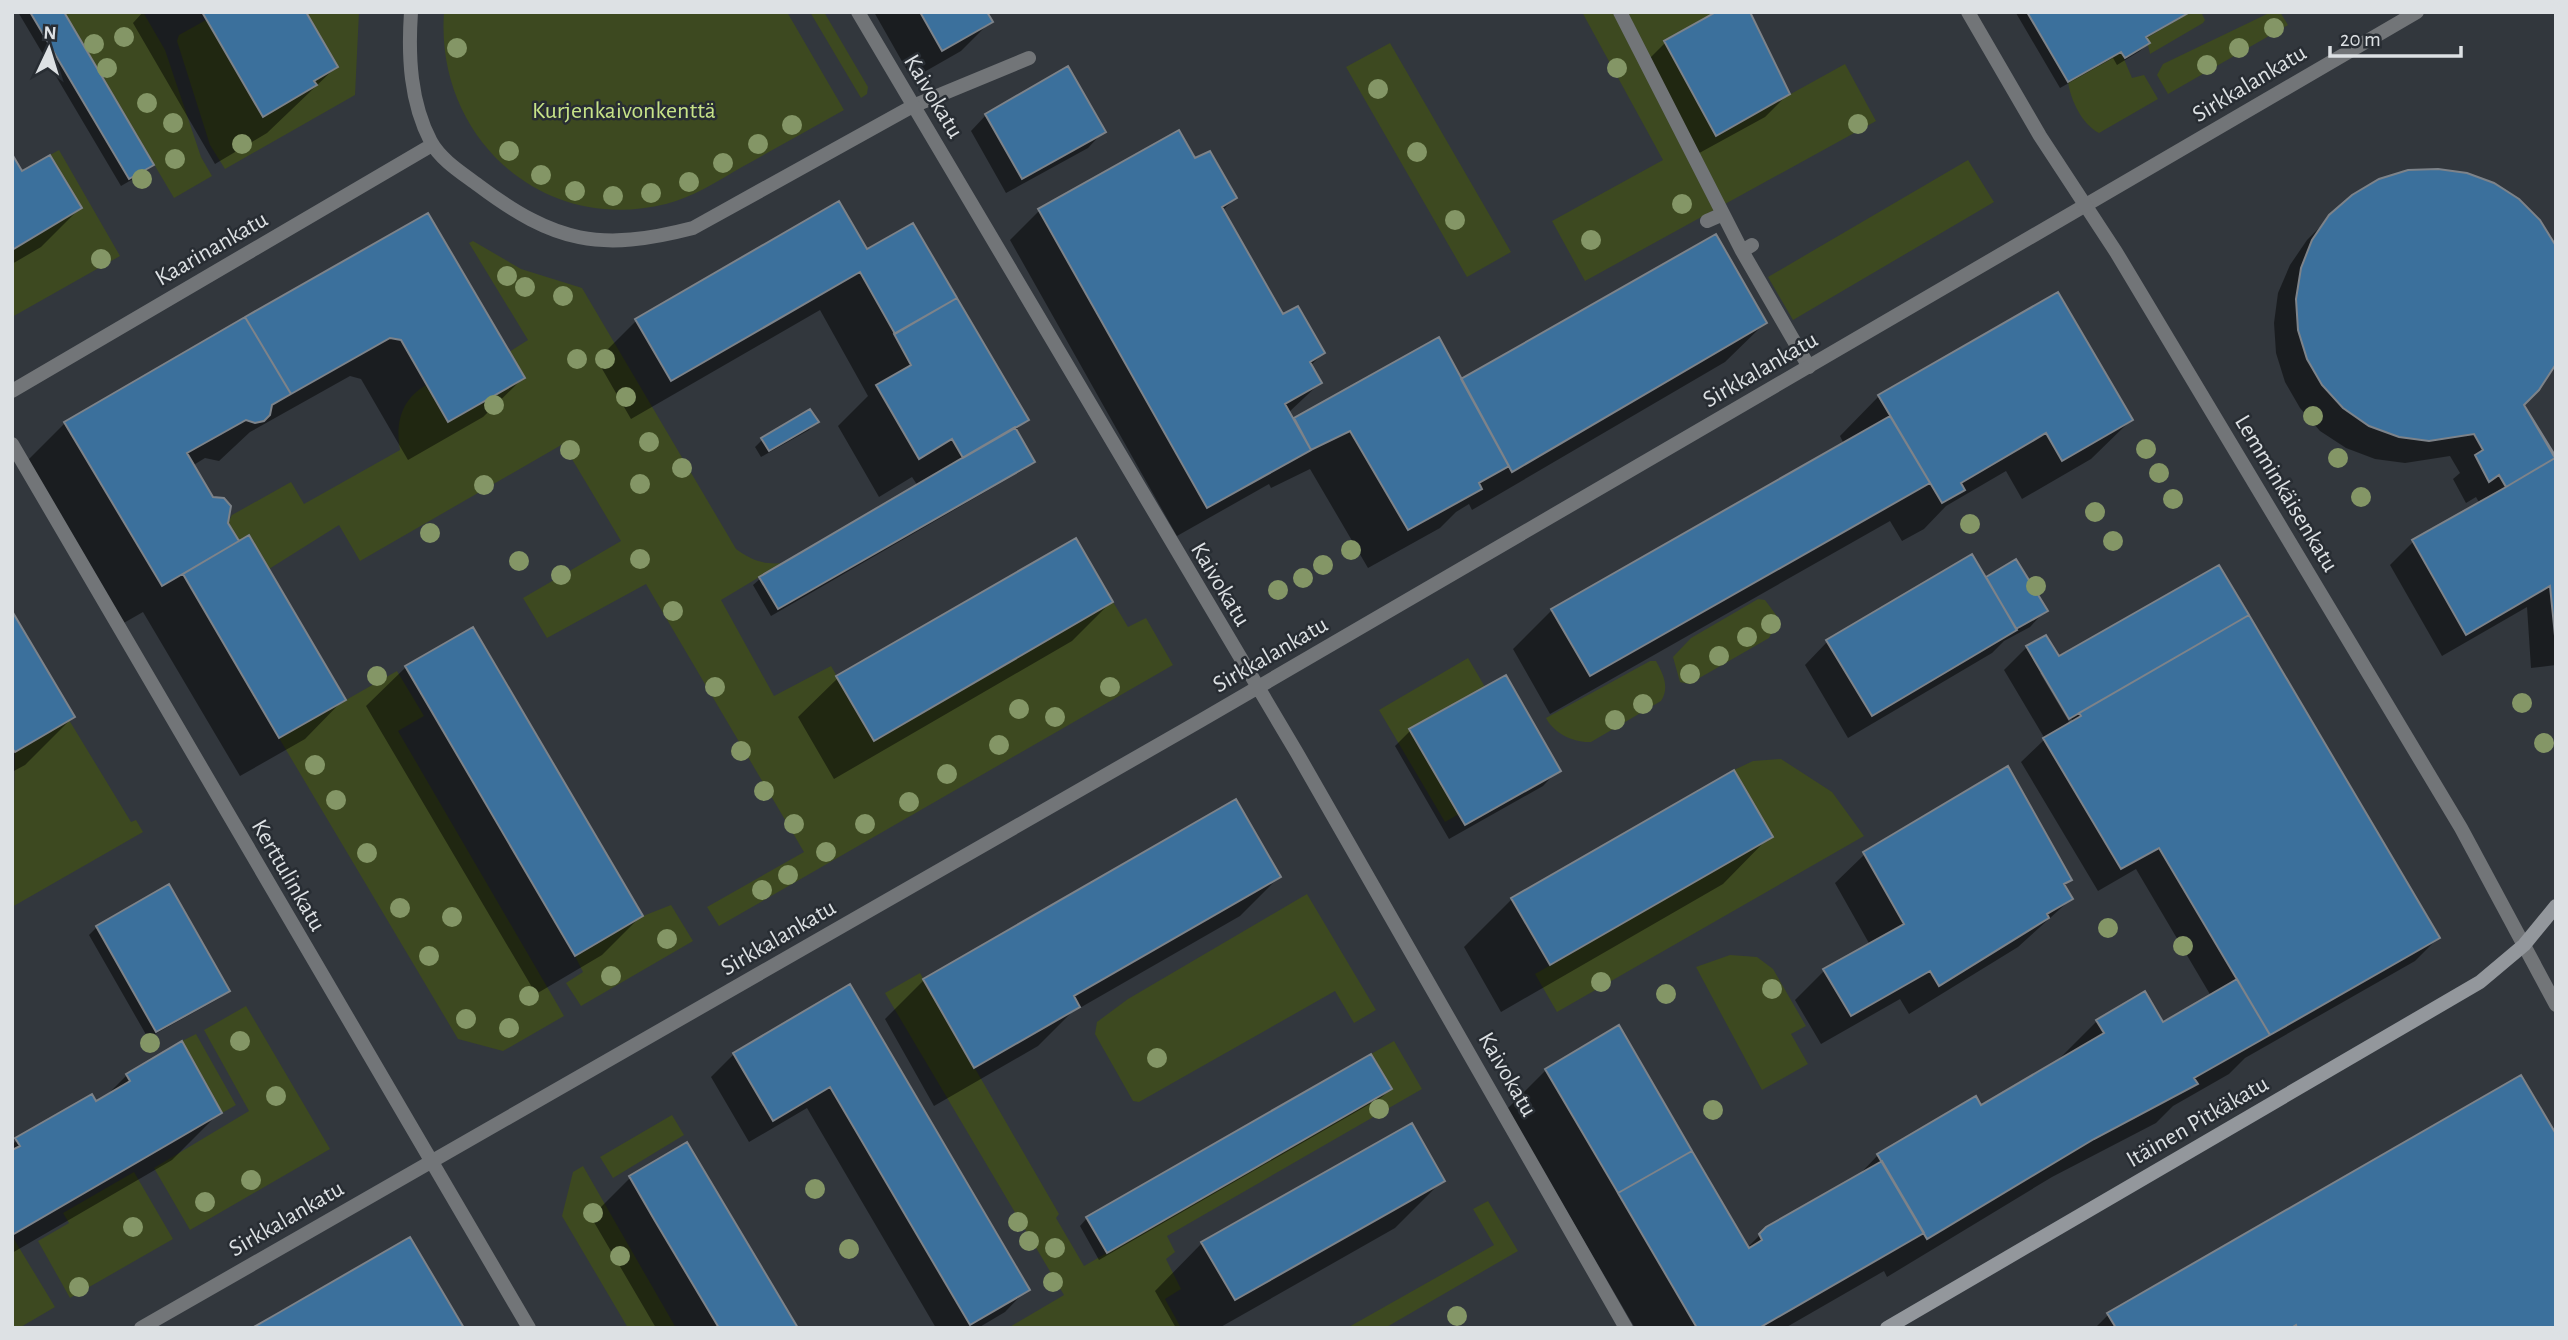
<svg xmlns="http://www.w3.org/2000/svg" width="2568" height="1340" font-family="'Alegreya Sans',sans-serif">
	<style>
		.green { fill: #3d4920 }
		.shadow { fill: #0007; fill-rule: evenodd }
		.building { fill: #3b709c; stroke: #7d838a; stroke-width: 2 }
		.lines { fill: none; stroke-linecap: round; stroke-linejoin: round }
		.service { stroke: #727578; stroke-width: 14 }
		.minor { stroke: #727578; stroke-width: 14 }
		.tertiary { stroke: #727578; stroke-width: 14 }
		.secondary { stroke: #93979c; stroke-width: 14 }
		.tree { fill: #849666 }
		.labels { text-anchor: middle; stroke-width: 5; stroke-linejoin: round; paint-order: stroke }
		.street-label { font-size: 24px; fill: #dde1e4; stroke: #282d33 }
		.park-label { font-size: 24px; fill: #c7e388; stroke: #282d33 }
	</style>
	<rect width="100%" height="100%" fill="#32373d"/>
	<path class="green" d="M 64,12 L 143,12 L 165,50 L 201,157 L 212,176 L 174,198 Z
		M 359,12 L 355,95 L 225,169 L 210,145 L 177,41 L 179,35 L 206,20 L 263,117 L 316,85 L 314,81 L 338,67 L 307,13 Z
		M 444,12 L 787,12 L 844,110 C 810,129 776,148 742,167 C 718,181 693,197 666,204 C 542,235 435,137 444,12 Z
		M 810,12 L 824,12 L 868,87 L 867,94 L 861,98 Z
		M 1582,12 L 1716,12 L 1664,42 L 1716,135 L 1845,64 L 1876,121 L 1585,281 L 1552,221 L 1663,160 Z
		M 2190,12 L 2201,12 L 2205,20 L 2203,23 L 2150,54 L 2146,37 Z
		M 2280,12 L 2288,25 L 2168,94 L 2157,75 L 2163,64 L 2267,14 Z
		M 1390,43 L 1511,252 L 1467,277 L 1346,67 Z
		M 2121,52 L 2132,78 L 2144,75 L 2158,99 L 2099,133 C 2082,124 2071,101 2068,82 Z
		M 59,150 L 120,256 L 12,317 L 12,250 L 82,208 L 50,155 Z
		M 1968,160 L 1994,202 L 1793,320 L 1768,277 Z
		M 473,241 L 521,269 L 582,288 L 736,549 C 751,560 764,565 783,563 L 721,600 L 774,696 L 831,666 L 874,741 L 1113,602 L 1128,627 L 1146,618 L 1173,665 L 719,926 L 707,907 L 804,852 L 646,584 L 547,638 L 523,598 L 621,541 L 563,444 L 360,561 L 339,525 L 269,569 L 250,536 L 239,541 L 228,523 L 232,515 L 291,482 L 304,504 L 400,450 C 395,422 402,399 426,385 L 449,422 L 525,378 L 509,352 L 528,340 L 469,243 Z
		M 1758,599 L 1765,600 L 1779,619 L 1769,638 L 1689,684 L 1680,682 L 1673,657 L 1691,638 Z
		M 1468,658 L 1485,687 L 1409,730 L 1459,814 L 1445,822 L 1379,710 Z
		M 1650,661 L 1656,661 C 1663,674 1670,687 1661,701 L 1591,742 C 1573,743 1554,733 1546,718 Z
		M 397,671 L 424,716 L 398,731 L 564,1016 L 503,1051 L 458,1039 L 279,738 Z
		M 69,720 L 131,822 L 136,820 L 143,832 L 12,907 L 15,752 Z
		M 1781,759 L 1832,792 L 1864,836 L 1557,1012 L 1535,974 L 1772,837 L 1734,770 L 1753,761 Z
		M 1307,894 L 1376,1010 L 1354,1023 L 1335,991 L 1139,1102 L 1133,1101 L 1095,1034 L 1097,1022 L 1128,999 Z
		M 671,905 L 693,941 L 581,1006 L 566,983 L 583,972 L 575,956 L 643,916 Z
		M 1730,955 L 1757,957 L 1773,969 L 1806,1026 L 1791,1034 L 1808,1064 L 1762,1090 L 1696,967 Z
		M 920,973 L 1059,1214 L 1056,1218 L 1084,1266 L 1392,1090 L 1371,1054 L 1394,1041 L 1422,1089 L 1167,1236 L 1175,1252 L 1166,1259 L 1181,1289 L 1165,1299 L 1181,1328 L 1008,1328 L 1064,1295 L 885,993 Z
		M 246,1006 L 330,1149 L 190,1230 L 154,1168 L 249,1111 L 204,1030 Z
		M 196,1034 L 236,1105 L 222,1113 L 182,1041 Z
		M 672,1115 L 684,1135 L 613,1178 L 600,1157 Z
		M 583,1166 L 676,1328 L 628,1328 L 562,1216 L 573,1172 Z
		M 134,1172 L 173,1239 L 70,1298 L 38,1241 L 69,1223 L 63,1213 Z
		M 1488,1201 L 1518,1251 L 1385,1328 L 1347,1328 L 1494,1245 L 1473,1209 Z
		M 12,1236 L 55,1307 L 19,1328 L 12,1328 Z"/>
	<path class="shadow" d="M 18,12 L 62,12 L 152,165 L 145,172 L 121,186 Z
		M 143,12 L 304,12 L 336,67 L 267,133 L 215,164 L 133,23 Z
		M 874,12 L 985,12 L 990,22 L 961,51 L 912,79 Z
		M 1720,12 L 1788,94 L 1765,117 L 1692,157 L 1642,66 L 1665,43 Z
		M 2191,12 L 2145,39 L 2148,43 L 2140,51 L 2117,65 L 2113,58 L 2060,88 L 2016,13 Z
		M 986,115 L 1103,132 L 1088,148 L 1006,193 L 971,131 Z
		M 12,158 L 22,174 L 80,208 L 41,247 L 12,264 Z
		M 1195,161 L 1235,198 L 1222,211 L 1282,316 L 1323,353 L 1310,366 L 1320,383 L 1288,413 L 1293,421 L 1439,340 L 1461,382 L 1765,323 L 1725,362 L 1472,510 L 1469,504 L 1456,512 L 1440,528 L 1368,568 L 1310,469 L 1271,488 L 1269,484 L 1177,536 L 1010,240 L 1039,211 Z
		M 427,216 L 523,378 L 483,417 L 408,460 L 361,379 L 350,376 L 250,432 L 219,461 L 205,458 L 192,466 L 226,523 L 344,699 L 305,739 L 240,776 L 143,612 L 122,624 L 26,462 L 65,423 Z
		M 2331,216 L 2522,404 L 2556,459 L 2556,665 L 2531,668 L 2527,607 L 2442,656 L 2390,565 L 2413,542 L 2480,504 L 2476,497 L 2466,503 L 2453,479 L 2460,473 L 2450,456 L 2405,463 L 2375,459 L 2346,448 L 2320,431 L 2300,408 L 2285,382 L 2276,353 L 2274,323 L 2278,293 L 2290,265 L 2307,240 Z
		M 866,252 L 1027,419 L 1015,431 L 1033,461 L 1025,469 L 771,616 L 753,585 L 761,578 L 918,486 L 912,477 L 879,497 L 838,426 L 868,396 L 820,310 L 631,419 L 597,360 L 636,321 Z
		M 2057,295 L 2131,420 L 2091,459 L 2022,499 L 2006,471 L 1946,506 L 1924,529 L 1902,541 L 1890,521 L 1550,714 L 1513,649 L 1552,610 L 1844,444 L 1840,436 L 1879,396 Z
		M 810,411 L 816,422 L 809,430 L 761,457 L 755,447 L 762,440 Z
		M 1987,578 L 2045,611 L 2030,627 L 2004,641 L 1992,653 L 1848,738 L 1805,665 L 1827,642 Z
		M 1111,602 L 1072,641 L 834,779 L 798,717 L 838,678 Z
		M 12,615 L 73,717 L 25,765 L 12,772 Z
		M 472,629 L 641,916 L 602,955 L 536,994 L 366,706 L 406,667 Z
		M 2027,647 L 2438,938 L 2415,961 L 2245,1058 L 2229,1074 L 2173,1106 L 2156,1123 L 2052,1177 L 1887,1277 L 1884,1271 L 1785,1328 L 1635,1328 L 1507,1109 L 1546,1070 L 1747,1248 L 1767,1228 L 1857,1177 L 1878,1155 L 1981,1107 L 2058,1060 L 2097,1021 L 2162,1025 L 2211,996 L 2136,869 L 2098,891 L 2021,762 L 2045,739 L 2004,670 ZM 2040,673 L 2044,673 L 2075,725 L 2072,727 Z
		M 1410,731 L 1558,770 L 1543,786 L 1449,839 L 1395,746 Z
		M 1770,836 L 1723,884 L 1501,1012 L 1464,947 L 1512,899 Z
		M 1865,854 L 2070,880 L 2064,886 L 2071,899 L 2018,947 L 1909,1014 L 1900,999 L 1821,1044 L 1795,1000 L 1824,971 L 1870,945 L 1835,883 Z
		M 1279,877 L 1240,916 L 1071,1013 L 1038,1046 L 934,1106 L 885,1019 L 924,980 Z
		M 97,927 L 228,990 L 220,998 L 148,1038 L 89,935 Z
		M 849,987 L 1027,1289 L 1005,1312 L 978,1328 L 936,1328 L 807,1108 L 749,1142 L 711,1077 L 734,1054 Z
		M 127,1075 L 220,1112 L 172,1160 L 12,1253 L 12,1144 L 91,1096 L 96,1103 L 103,1099 Z
		M 1390,1089 L 1382,1097 L 1099,1260 L 1080,1226 L 1087,1218 Z
		M 687,1144 L 796,1328 L 656,1328 L 591,1217 L 630,1178 Z
		M 1443,1180 L 1395,1228 L 1219,1328 L 1176,1328 L 1155,1291 L 1202,1243 Z
		M 2108,1315 L 2556,1328 L 2095,1328 Z"/>
	<path class="building" d="M 30,12 L 64,12 L 154,165 L 129,179 Z
		M 202,12 L 306,12 L 338,67 L 314,81 L 317,85 L 263,117 Z
		M 920,12 L 987,12 L 993,22 L 942,51 Z
		M 1716,12 L 1750,12 L 1790,94 L 1716,136 L 1664,41 Z
		M 2027,12 L 2190,12 L 2146,37 L 2150,43 L 2125,58 L 2121,52 L 2068,82 Z
		M 1068,66 L 1106,132 L 1022,179 L 985,114 Z
		M 1179,130 L 1195,158 L 1210,151 L 1237,198 L 1222,207 L 1283,314 L 1298,306 L 1325,353 L 1310,362 L 1322,383 L 1285,404 L 1311,450 L 1207,508 L 1038,209 Z
		M 12,154 L 22,171 L 50,155 L 82,208 L 12,250 Z
		M 2438,169 L 2467,173 L 2494,183 L 2519,199 L 2540,220 L 2556,246 L 2556,364 L 2539,390 L 2524,405 L 2556,457 L 2556,646 L 2550,586 L 2466,635 L 2412,540 L 2506,487 L 2499,475 L 2489,482 L 2475,455 L 2483,450 L 2474,434 L 2429,441 L 2399,437 L 2369,426 L 2343,408 L 2322,385 L 2307,359 L 2298,330 L 2296,299 L 2301,268 L 2312,240 L 2329,215 L 2352,195 L 2379,179 L 2408,170 Z
		M 2438,169 L 2467,173 L 2494,183 L 2519,199 L 2540,220 L 2556,246 L 2556,364 L 2539,390 L 2524,405 L 2555,458 L 2506,487 L 2499,475 L 2489,482 L 2475,455 L 2483,450 L 2474,434 L 2429,441 L 2399,437 L 2369,426 L 2343,408 L 2322,385 L 2307,359 L 2298,330 L 2296,299 L 2301,268 L 2312,240 L 2329,215 L 2352,195 L 2379,179 L 2408,170 Z
		M 839,201 L 867,249 L 913,223 L 957,298 L 895,334 L 860,272 L 671,381 L 635,319 Z
		M 428,213 L 525,378 L 448,422 L 401,340 L 390,338 L 291,394 L 245,317 Z
		M 1716,234 L 1767,323 L 1512,472 L 1461,379 Z
		M 2058,292 L 2133,420 L 2062,461 L 2046,433 L 1961,483 L 1965,490 L 1942,503 L 1878,395 Z
		M 957,298 L 1029,420 L 963,458 L 952,439 L 919,459 L 876,385 L 911,365 L 894,334 Z
		M 245,317 L 291,394 L 272,405 L 270,415 L 264,421 L 255,423 L 246,420 L 187,453 L 213,497 L 224,498 L 231,506 L 228,523 L 239,541 L 162,586 L 64,422 Z
		M 1439,337 L 1509,466 L 1479,483 L 1482,489 L 1408,530 L 1350,431 L 1311,450 L 1294,418 Z
		M 810,409 L 819,422 L 769,451 L 761,438 Z
		M 1890,416 L 1930,483 L 1590,676 L 1551,609 Z
		M 1015,427 L 1035,462 L 778,609 L 759,577 Z
		M 249,535 L 346,700 L 279,738 L 183,574 Z
		M 1076,538 L 1113,602 L 874,741 L 836,676 Z
		M 1972,554 L 2017,630 L 1872,716 L 1826,640 Z
		M 2016,559 L 2048,611 L 2016,629 L 1986,577 Z
		M 2219,565 L 2249,615 L 2069,719 L 2026,646 L 2046,635 L 2059,656 Z
		M 12,611 L 75,717 L 15,752 L 12,748 Z
		M 2249,615 L 2440,938 L 2270,1035 L 2159,848 L 2121,869 L 2043,738 L 2081,716 L 2079,713 Z
		M 473,627 L 643,916 L 575,956 L 405,666 Z
		M 1506,675 L 1561,771 L 1465,825 L 1409,729 Z
		M 2008,766 L 2072,880 L 2064,884 L 2073,899 L 2047,914 L 2049,918 L 1939,986 L 1930,971 L 1851,1016 L 1823,969 L 1904,924 L 1863,852 Z
		M 1734,770 L 1773,837 L 1550,965 L 1511,898 Z
		M 1236,799 L 1281,877 L 1074,996 L 1080,1007 L 974,1068 L 923,979 Z
		M 169,884 L 230,991 L 156,1032 L 96,926 Z
		M 2237,979 L 2270,1035 L 2194,1078 L 2198,1084 L 2094,1139 L 1927,1239 L 1877,1154 L 1976,1096 L 1981,1105 L 2104,1033 L 2096,1020 L 2145,991 L 2163,1022 Z
		M 850,984 L 1030,1290 L 970,1325 L 830,1087 L 773,1121 L 733,1053 Z
		M 1619,1025 L 1692,1151 L 1618,1193 L 1545,1069 Z
		M 182,1041 L 222,1113 L 12,1235 L 12,1150 L 20,1146 L 15,1138 L 92,1094 L 96,1101 L 130,1081 L 126,1074 Z
		M 1371,1054 L 1392,1089 L 1107,1253 L 1086,1217 Z
		M 2521,1075 L 2556,1134 L 2556,1328 L 2297,1328 L 2296,1325 L 2291,1328 L 2116,1328 L 2107,1313 Z
		M 1412,1123 L 1445,1181 L 1235,1300 L 1201,1242 Z
		M 687,1142 L 798,1328 L 719,1328 L 655,1221 L 629,1176 Z
		M 1692,1151 L 1749,1248 L 1762,1240 L 1759,1234 L 1766,1227 L 1882,1161 L 1924,1233 L 1759,1328 L 1697,1328 L 1618,1193 Z
		M 410,1237 L 464,1328 L 252,1328 L 280,1312 Z"/>
	<g class="lines">
		<path class="service" d="M 1620,12 L 1742,251
			M 913,106 L 1029,58
			M 1707,221 L 1723,214
			M 1752,245 L 1742,251 L 1809,367"/>
		<path class="minor" d="M 411,12 C 408,56 410,102 431,142 C 441,160 462,173 478,185 C 555,243 600,252 693,228 L 913,106
			M 858,12 L 1297,753 L 1626,1328
			M 12,391 L 432,145
			M 12,444 L 529,1328
			M 141,1328 L 1200,721 L 2417,12"/>
		<path class="tertiary" d="M 1968,12 L 2040,136 L 2116,252 L 2461,828 L 2556,1005"/>
		<path class="secondary" d="M 1887,1328 L 2480,982 L 2524,945 L 2556,906"/>
	</g>
	<g class="tree">
		<circle cx="2274" cy="28" r="10"/>
		<circle cx="124" cy="37" r="10"/>
		<circle cx="94" cy="44" r="10"/>
		<circle cx="457" cy="48" r="10"/>
		<circle cx="2239" cy="48" r="10"/>
		<circle cx="2207" cy="65" r="10"/>
		<circle cx="107" cy="68" r="10"/>
		<circle cx="1617" cy="68" r="10"/>
		<circle cx="1378" cy="89" r="10"/>
		<circle cx="147" cy="103" r="10"/>
		<circle cx="173" cy="123" r="10"/>
		<circle cx="1858" cy="124" r="10"/>
		<circle cx="792" cy="125" r="10"/>
		<circle cx="242" cy="144" r="10"/>
		<circle cx="758" cy="144" r="10"/>
		<circle cx="509" cy="151" r="10"/>
		<circle cx="1417" cy="152" r="10"/>
		<circle cx="175" cy="159" r="10"/>
		<circle cx="723" cy="163" r="10"/>
		<circle cx="541" cy="175" r="10"/>
		<circle cx="142" cy="179" r="10"/>
		<circle cx="689" cy="182" r="10"/>
		<circle cx="575" cy="191" r="10"/>
		<circle cx="651" cy="193" r="10"/>
		<circle cx="613" cy="196" r="10"/>
		<circle cx="1682" cy="204" r="10"/>
		<circle cx="1455" cy="220" r="10"/>
		<circle cx="1591" cy="240" r="10"/>
		<circle cx="101" cy="259" r="10"/>
		<circle cx="507" cy="276" r="10"/>
		<circle cx="525" cy="287" r="10"/>
		<circle cx="563" cy="296" r="10"/>
		<circle cx="577" cy="359" r="10"/>
		<circle cx="605" cy="359" r="10"/>
		<circle cx="626" cy="397" r="10"/>
		<circle cx="494" cy="405" r="10"/>
		<circle cx="2313" cy="416" r="10"/>
		<circle cx="649" cy="442" r="10"/>
		<circle cx="2146" cy="449" r="10"/>
		<circle cx="570" cy="450" r="10"/>
		<circle cx="2338" cy="458" r="10"/>
		<circle cx="682" cy="468" r="10"/>
		<circle cx="2159" cy="473" r="10"/>
		<circle cx="640" cy="484" r="10"/>
		<circle cx="484" cy="485" r="10"/>
		<circle cx="2361" cy="497" r="10"/>
		<circle cx="2173" cy="499" r="10"/>
		<circle cx="2095" cy="512" r="10"/>
		<circle cx="1970" cy="524" r="10"/>
		<circle cx="430" cy="533" r="10"/>
		<circle cx="2113" cy="541" r="10"/>
		<circle cx="1351" cy="550" r="10"/>
		<circle cx="640" cy="559" r="10"/>
		<circle cx="519" cy="561" r="10"/>
		<circle cx="1323" cy="565" r="10"/>
		<circle cx="561" cy="575" r="10"/>
		<circle cx="1303" cy="578" r="10"/>
		<circle cx="2036" cy="586" r="10"/>
		<circle cx="1278" cy="590" r="10"/>
		<circle cx="673" cy="611" r="10"/>
		<circle cx="1771" cy="624" r="10"/>
		<circle cx="1747" cy="637" r="10"/>
		<circle cx="1719" cy="656" r="10"/>
		<circle cx="1690" cy="674" r="10"/>
		<circle cx="377" cy="676" r="10"/>
		<circle cx="715" cy="687" r="10"/>
		<circle cx="1110" cy="687" r="10"/>
		<circle cx="2522" cy="703" r="10"/>
		<circle cx="1643" cy="704" r="10"/>
		<circle cx="1019" cy="709" r="10"/>
		<circle cx="1055" cy="717" r="10"/>
		<circle cx="1615" cy="720" r="10"/>
		<circle cx="2544" cy="743" r="10"/>
		<circle cx="999" cy="745" r="10"/>
		<circle cx="741" cy="751" r="10"/>
		<circle cx="315" cy="765" r="10"/>
		<circle cx="947" cy="774" r="10"/>
		<circle cx="764" cy="791" r="10"/>
		<circle cx="336" cy="800" r="10"/>
		<circle cx="909" cy="802" r="10"/>
		<circle cx="794" cy="824" r="10"/>
		<circle cx="865" cy="824" r="10"/>
		<circle cx="826" cy="852" r="10"/>
		<circle cx="367" cy="853" r="10"/>
		<circle cx="788" cy="875" r="10"/>
		<circle cx="762" cy="890" r="10"/>
		<circle cx="400" cy="908" r="10"/>
		<circle cx="452" cy="917" r="10"/>
		<circle cx="2108" cy="928" r="10"/>
		<circle cx="667" cy="939" r="10"/>
		<circle cx="2183" cy="946" r="10"/>
		<circle cx="429" cy="956" r="10"/>
		<circle cx="611" cy="976" r="10"/>
		<circle cx="1601" cy="982" r="10"/>
		<circle cx="1772" cy="989" r="10"/>
		<circle cx="1666" cy="994" r="10"/>
		<circle cx="529" cy="996" r="10"/>
		<circle cx="466" cy="1019" r="10"/>
		<circle cx="509" cy="1028" r="10"/>
		<circle cx="240" cy="1041" r="10"/>
		<circle cx="150" cy="1043" r="10"/>
		<circle cx="1157" cy="1058" r="10"/>
		<circle cx="276" cy="1096" r="10"/>
		<circle cx="1379" cy="1109" r="10"/>
		<circle cx="1713" cy="1110" r="10"/>
		<circle cx="251" cy="1180" r="10"/>
		<circle cx="815" cy="1189" r="10"/>
		<circle cx="205" cy="1202" r="10"/>
		<circle cx="593" cy="1213" r="10"/>
		<circle cx="1018" cy="1222" r="10"/>
		<circle cx="133" cy="1227" r="10"/>
		<circle cx="1029" cy="1241" r="10"/>
		<circle cx="1055" cy="1248" r="10"/>
		<circle cx="849" cy="1249" r="10"/>
		<circle cx="620" cy="1256" r="10"/>
		<circle cx="1053" cy="1282" r="10"/>
		<circle cx="79" cy="1287" r="10"/>
		<circle cx="1457" cy="1316" r="10"/>
	</g>
	<g class="labels">
		<g class="street-label">
			<text transform="translate(2249 83) rotate(-31)" y="8">Sirkkalankatu</text>
			<text transform="translate(934 96) rotate(59)" y="8">Kaivokatu</text>
			<text transform="translate(211 248) rotate(-30)" y="8">Kaarinankatu</text>
			<text transform="translate(1760 369) rotate(-30)" y="8">Sirkkalankatu</text>
			<text transform="translate(2287 493) rotate(59)" y="8">Lemminkäisenkatu</text>
			<text transform="translate(1221 584) rotate(59)" y="8">Kaivokatu</text>
			<text transform="translate(1270 654) rotate(-30)" y="8">Sirkkalankatu</text>
			<text transform="translate(289 875) rotate(60)" y="8">Kerttulinkatu</text>
			<text transform="translate(778 937) rotate(-30)" y="8">Sirkkalankatu</text>
			<text transform="translate(1508 1074) rotate(60)" y="8">Kaivokatu</text>
			<text transform="translate(2197 1121) rotate(-30)" y="8">Itäinen Pitkäkatu</text>
			<text transform="translate(286 1218) rotate(-30)" y="8">Sirkkalankatu</text>
		</g>
		<g class="park-label">
			<text x="624" y="118">Kurjenkaivonkenttä</text>
		</g>
	</g>
	<rect width="2568" height="1340" fill="none" stroke="#dde1e4" stroke-width="28"/>
	<g transform="translate(49 49) rotate(4)" stroke="#282d33" stroke-width="5" paint-order="stroke">
	<path d="M0-5L12 26L0 18L-12 26Z" fill="#dde1e4"/>
	<text y="-10" font-size="19" font-weight="bold" text-anchor="middle" fill="#dde1e4">N</text>
	</g>
	<path d="M2330 46v10h131v-10" fill="none" stroke="#dde1e4" stroke-width="3.5"/>
	<text x="2340" y="46" font-size="21" fill="#dde1e4" stroke="#282d33" stroke-width="5" paint-order="stroke">20 m</text>
</svg>
